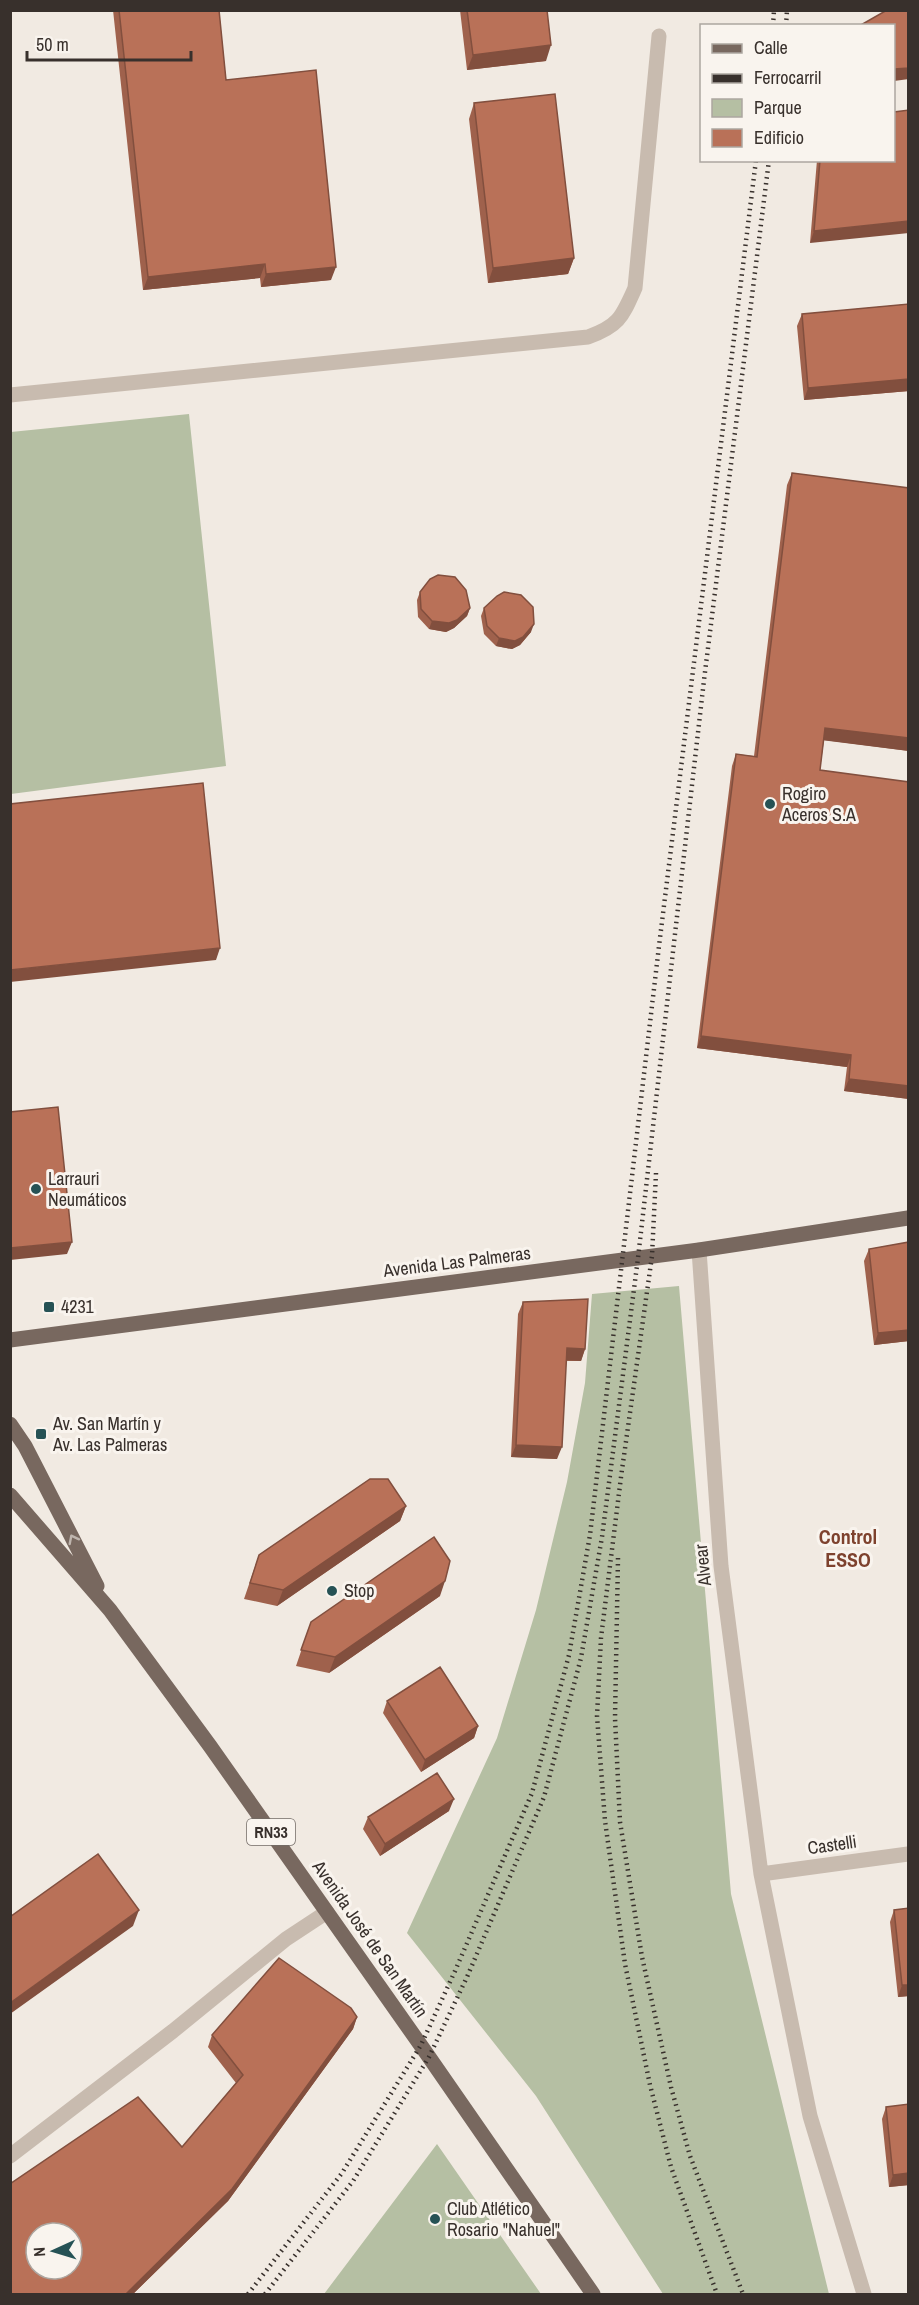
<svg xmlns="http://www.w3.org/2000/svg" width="919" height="2305" font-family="'Archivo Narrow',sans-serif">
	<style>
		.green { fill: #b5bfa3 }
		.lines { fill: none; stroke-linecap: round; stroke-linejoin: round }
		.minor { stroke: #c8bbaf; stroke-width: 15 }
		.major { stroke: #78685f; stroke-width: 15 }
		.rail { stroke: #38302c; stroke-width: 4.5; stroke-dasharray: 1.5 4.5; stroke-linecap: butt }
		.wall { fill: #9f614c }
		.shaded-wall { fill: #824f3e }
		.building { fill: #b97158; stroke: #824f3e; stroke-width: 1.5; fill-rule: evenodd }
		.oneway { stroke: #bfb5ae }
		.poi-dot { fill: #265255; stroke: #f9f4ee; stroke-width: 2 }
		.labels { text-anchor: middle; stroke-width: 6; stroke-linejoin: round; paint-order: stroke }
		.shield { fill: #f9f4ee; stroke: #726b66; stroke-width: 1.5 }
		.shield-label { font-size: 16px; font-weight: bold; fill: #38302c }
		.poi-label { font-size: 18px; fill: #38302c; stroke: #f9f4ee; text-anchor: start }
		.street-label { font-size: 18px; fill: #38302c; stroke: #f9f4ee }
		.neighbourhood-label { font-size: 20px; font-weight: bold; fill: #7e422e; stroke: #f9f4ee }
	</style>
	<rect width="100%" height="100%" fill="#f1eae2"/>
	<path class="green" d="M 189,414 L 226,766 L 11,794 L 11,432 Z
		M 679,1286 L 731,1894 L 829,2294 L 663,2294 L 536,2096 L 407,1933 L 497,1738 L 536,1610 L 567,1482 L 585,1383 L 592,1294 Z
		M 437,2144 L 541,2294 L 324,2294 Z"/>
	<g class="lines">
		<path class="minor" d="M 10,395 L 588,337 C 619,326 622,317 635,288 L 659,36
			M 699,1250 L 721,1566 L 761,1874 L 810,2116 L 864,2294
			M 761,1874 L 908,1854
			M 10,2156 L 173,2031 L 286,1939 L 327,1912"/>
		<path class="major" d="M 10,1340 L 699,1250 L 908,1218
			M 10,1424 L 25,1446 L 97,1586
			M 10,1495 L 110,1610 L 210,1746 L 429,2057 L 593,2294"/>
		<path class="rail" d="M 773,26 L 774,10
			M 786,26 L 787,10
			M 656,1173 L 652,1256 L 621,1477 L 601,1638 L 597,1716 L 605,1821 L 625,1964 L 650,2085 L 671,2167 L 717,2294
			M 618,1558 L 615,1718 L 620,1822 L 642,1957 L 671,2087 L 690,2156 L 743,2294
			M 248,2294 L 342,2173 L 421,2045 L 455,1971 L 532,1793 L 569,1655 L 590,1535 L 659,946 L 756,160
			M 265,2294 L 353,2181 L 429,2057 L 467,1977 L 544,1797 L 581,1658 L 602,1537 L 638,1258 L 704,680 L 769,160"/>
	</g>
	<path class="wall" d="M 113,10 L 219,10 L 226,80 L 331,280 L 261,287 L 260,278 L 143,290 Z
		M 460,10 L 547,10 L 546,61 L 467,70 Z
		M 474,103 L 574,258 L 568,274 L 488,283 L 469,119 Z
		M 817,160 L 894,160 L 810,243 Z
		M 909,304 L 909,391 L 804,400 L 797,326 L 802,314 Z
		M 792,473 L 909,488 L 909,751 L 824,740 L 820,770 L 909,1099 L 844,1091 L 847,1067 L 697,1048 L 732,766 L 736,754 L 754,756 L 787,485 Z
		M 420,592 L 470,608 L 467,616 L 454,628 L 446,632 L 429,629 L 418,617 L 417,600 Z
		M 484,608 L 531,632 L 520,645 L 512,649 L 496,646 L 484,634 L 481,616 Z
		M 909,1242 L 909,1341 L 874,1345 L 864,1261 L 869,1249 Z
		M 523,1302 L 585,1349 L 581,1361 L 566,1361 L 557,1459 L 511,1457 L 518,1314 Z
		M 406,1506 L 400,1521 L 277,1606 L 244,1599 L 259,1555 Z
		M 440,1596 L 329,1673 L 296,1666 L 311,1622 Z
		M 387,1701 L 478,1726 L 474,1738 L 421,1772 L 383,1713 Z
		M 449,1811 L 380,1856 L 363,1829 L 368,1817 Z
		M 909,1908 L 909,1996 L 898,1997 L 890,1922 L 894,1910 Z
		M 357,2017 L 353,2029 L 228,2201 L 132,2295 L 10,2295 L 182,2147 L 236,2083 L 208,2047 L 212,2035 Z
		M 886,2107 L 909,2185 L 889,2187 L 882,2119 Z"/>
	<path class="shaded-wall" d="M 551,45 L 546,61 L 467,70 L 473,55 Z
		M 909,68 L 909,79 L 894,81 L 894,69 Z
		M 909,221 L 909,233 L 810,243 L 814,231 Z
		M 574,258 L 568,274 L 488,283 L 493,268 Z
		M 265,264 L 260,278 L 143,290 L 148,277 Z
		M 336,267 L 331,280 L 261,287 L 266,274 Z
		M 909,379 L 909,391 L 804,400 L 808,388 Z
		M 470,608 L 467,616 L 454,628 L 446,632 L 429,629 L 432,621 Z
		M 534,624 L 531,632 L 520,645 L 512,649 L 496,646 L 499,638 Z
		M 825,728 L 909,738 L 909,751 L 821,740 Z
		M 220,948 L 216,960 L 10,982 L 10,970 Z
		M 701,1036 L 851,1055 L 847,1067 L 697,1048 Z
		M 849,1079 L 909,1086 L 909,1099 L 844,1091 Z
		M 72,1242 L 67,1254 L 10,1260 L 10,1248 Z
		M 909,1330 L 909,1341 L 874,1345 L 878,1333 Z
		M 567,1348 L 585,1349 L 581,1361 L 563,1360 Z
		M 516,1445 L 562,1447 L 557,1459 L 511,1457 Z
		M 406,1506 L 400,1521 L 277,1606 L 283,1590 Z
		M 445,1581 L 440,1596 L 329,1673 L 335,1657 Z
		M 478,1726 L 474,1738 L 421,1772 L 425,1760 Z
		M 454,1799 L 449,1811 L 380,1856 L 385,1844 Z
		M 139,1910 L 133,1926 L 10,2014 L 10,2003 Z
		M 902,1985 L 909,1985 L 909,1996 L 898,1997 Z
		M 357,2017 L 353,2029 L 228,2201 L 132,2295 L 125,2295 Z
		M 909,2173 L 909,2185 L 889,2187 L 893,2175 Z"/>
	<path class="building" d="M 119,10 L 219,10 L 226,80 L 316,70 L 336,267 L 266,274 L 265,264 L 148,277 Z
		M 467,10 L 547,10 L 551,45 L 473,55 Z
		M 887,10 L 909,10 L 909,68 L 894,69 L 894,26 L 859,26 Z
		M 555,94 L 574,258 L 493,268 L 474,103 Z
		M 909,110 L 909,221 L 814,231 L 820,160 L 894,160 L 894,112 Z
		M 909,304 L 909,379 L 808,388 L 802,314 Z
		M 792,473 L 909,488 L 909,738 L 825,728 L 820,770 L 909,782 L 909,1086 L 849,1079 L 851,1055 L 701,1036 L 736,754 L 757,757 Z
		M 438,575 L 455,577 L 466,590 L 470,608 L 457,620 L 449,623 L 432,621 L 421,609 L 420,592 L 430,579 Z
		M 504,592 L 521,595 L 533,607 L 534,624 L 523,637 L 515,641 L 499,638 L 487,626 L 484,608 L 497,596 Z
		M 203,783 L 220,948 L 10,970 L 10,804 Z
		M 58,1107 L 72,1242 L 10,1248 L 10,1112 Z
		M 909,1242 L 909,1330 L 878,1333 L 869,1249 Z
		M 588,1299 L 585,1349 L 567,1348 L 562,1447 L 516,1445 L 523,1302 Z
		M 370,1479 L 388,1479 L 406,1506 L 283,1590 L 250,1583 L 259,1555 Z
		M 434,1537 L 450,1561 L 445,1581 L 335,1657 L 301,1650 L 311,1622 Z
		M 440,1667 L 478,1726 L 425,1760 L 387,1701 Z
		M 437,1773 L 454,1799 L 385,1844 L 368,1817 Z
		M 98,1854 L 139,1910 L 10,2003 L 10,1917 Z
		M 909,1908 L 909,1985 L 902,1985 L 894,1910 Z
		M 279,1958 L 351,2008 L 357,2017 L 232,2189 L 125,2295 L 10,2295 L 10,2184 L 138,2097 L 182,2147 L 243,2075 L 212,2035 ZM 36,2233 L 72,2233 L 72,2269 L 36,2269 Z
		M 909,2104 L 909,2173 L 893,2175 L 886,2107 Z"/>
	<defs><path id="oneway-chevron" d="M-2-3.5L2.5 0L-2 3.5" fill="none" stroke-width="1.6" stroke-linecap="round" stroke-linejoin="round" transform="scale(1.5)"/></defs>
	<use class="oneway" href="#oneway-chevron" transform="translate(73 1539) rotate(-117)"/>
	<g class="poi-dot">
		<circle cx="770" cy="804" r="6"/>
		<circle cx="36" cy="1189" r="6"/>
		<rect x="43" y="1301" width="12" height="12" rx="3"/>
		<rect x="35" y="1428" width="12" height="12" rx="3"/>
		<circle cx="332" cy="1591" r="6"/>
		<circle cx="435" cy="2219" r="6"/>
	</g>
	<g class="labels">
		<rect class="shield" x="247" y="1819" width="48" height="26" rx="4.5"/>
		<g class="shield-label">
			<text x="271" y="1838">RN33</text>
		</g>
		<g class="poi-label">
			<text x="782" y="800">Rogiro<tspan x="782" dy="21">Aceros S.A</tspan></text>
			<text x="48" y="1185">Larrauri<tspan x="48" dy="21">Neumáticos</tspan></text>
			<text x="61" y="1313">4231</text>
			<text x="53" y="1430">Av. San Martín y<tspan x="53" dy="21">Av. Las Palmeras</tspan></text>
			<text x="344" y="1597">Stop</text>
			<text x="447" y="2215">Club Atlético<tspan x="447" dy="21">Rosario "Nahuel"</tspan></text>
		</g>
		<g class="street-label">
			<text transform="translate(457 1262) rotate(-7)" y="6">Avenida Las Palmeras</text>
			<text transform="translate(703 1565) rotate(-96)" y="6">Alvear</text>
			<text transform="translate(832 1845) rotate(-8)" y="6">Castelli</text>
			<text transform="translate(370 1939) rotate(55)" y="6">Avenida José de San Martín</text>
		</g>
		<g class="neighbourhood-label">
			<text x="848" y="1544">Control<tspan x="848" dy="23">ESSO</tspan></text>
		</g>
	</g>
	<rect width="919" height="2305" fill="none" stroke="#38302c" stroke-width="24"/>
	<rect x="700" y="24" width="195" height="138" fill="#f9f4ee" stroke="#aca6a0" stroke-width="1.5"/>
	<rect x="712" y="44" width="30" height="9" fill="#78685f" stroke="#aca6a0" stroke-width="1.5"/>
	<text x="754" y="54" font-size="18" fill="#38302c">Calle</text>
	<rect x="712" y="74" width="30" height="9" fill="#38302c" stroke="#aca6a0" stroke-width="1.5"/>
	<text x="754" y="84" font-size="18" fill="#38302c">Ferrocarril</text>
	<rect x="712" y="99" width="30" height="18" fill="#b5bfa3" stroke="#aca6a0" stroke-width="1.5"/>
	<text x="754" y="114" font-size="18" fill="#38302c">Parque</text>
	<rect x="712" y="129" width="30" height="18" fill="#b97158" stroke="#aca6a0" stroke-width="1.5"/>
	<text x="754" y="144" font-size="18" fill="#38302c">Edificio</text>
	<g transform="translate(54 2251) rotate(266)"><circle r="28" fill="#f9f4ee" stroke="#aca6a0" stroke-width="1.5"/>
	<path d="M0-4.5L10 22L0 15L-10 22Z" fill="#265255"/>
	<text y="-9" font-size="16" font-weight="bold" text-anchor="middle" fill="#38302c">N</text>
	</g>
	<path d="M27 51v9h164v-9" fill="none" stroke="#38302c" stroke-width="3"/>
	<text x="36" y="51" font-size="18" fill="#38302c" stroke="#f9f4ee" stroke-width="4.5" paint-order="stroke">50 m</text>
</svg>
